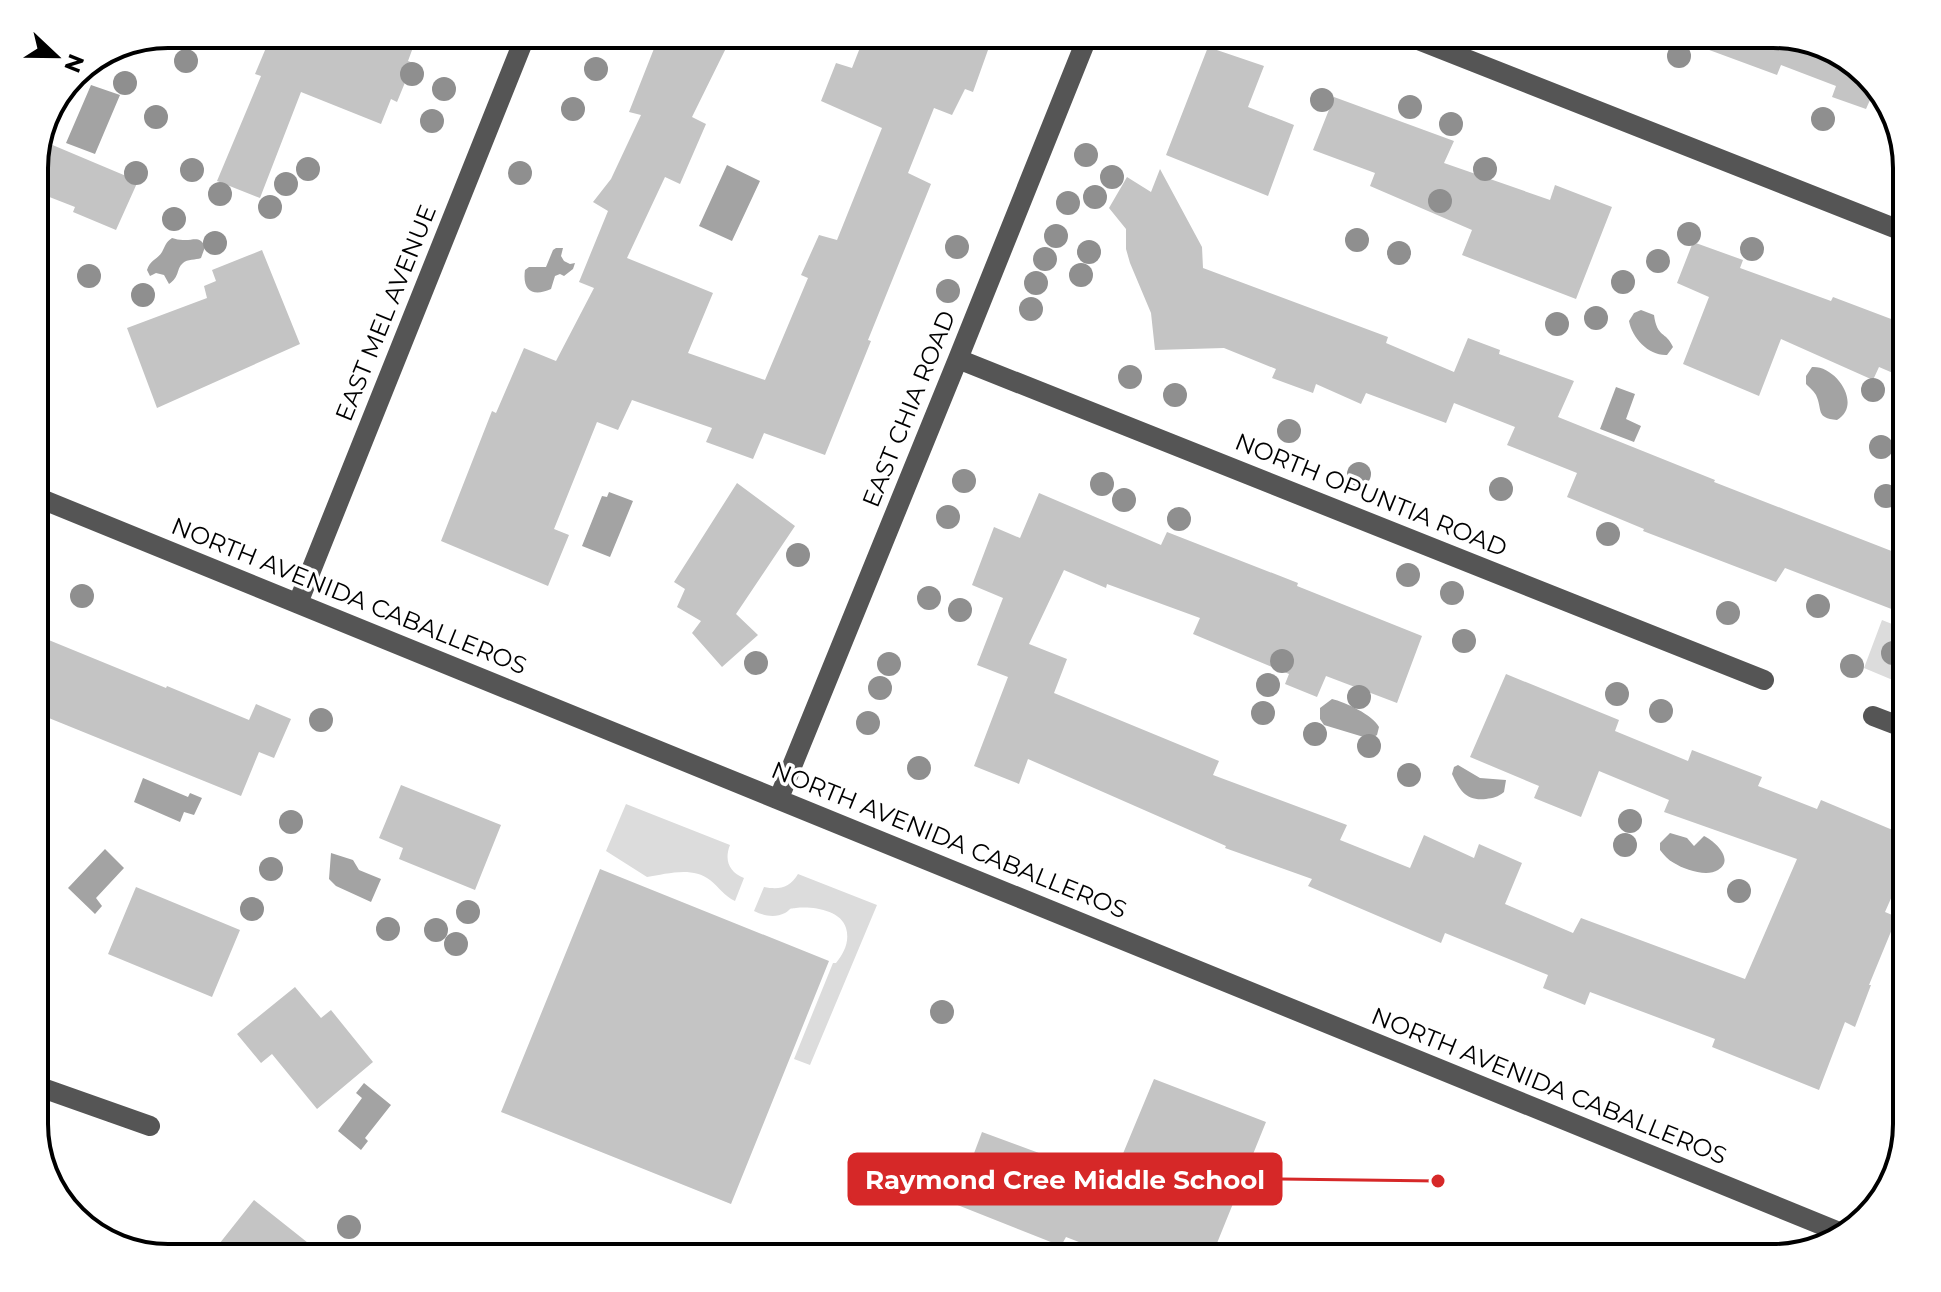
<svg xmlns="http://www.w3.org/2000/svg" width="1941" height="1292" font-family="Montserrat,sans-serif">
	<style>
		.green { fill: #dcdcdc }
		.water { fill: #a3a3a3 }
		.building { fill: #c4c4c4 }
		.lines { fill: none; stroke-linecap: round; stroke-linejoin: round }
		.minor { stroke: #555; stroke-width: 20 }
		.tree { fill: #8f8f8f }
		.labels { text-anchor: middle; stroke-width: 7; stroke-linejoin: round; paint-order: stroke }
		.street-label { font-size: 24px; fill: #000; stroke: #fff }
		.rim { fill: none; stroke: #000; stroke-width: 4 }
		.leader { fill: none; stroke: #d62828; stroke-width: 3 }
		.callout-dot { fill: #d62828; stroke: #fff; stroke-width: 3 }
		.callout { fill: #d62828; stroke: #d62828; stroke-width: 3 }
		.callout-label { font-size: 26px; text-anchor: middle; font-weight: bold; fill: #fff }
	</style>
	<rect width="100%" height="100%" fill="#fff"/>
	<path class="green" d="M 1882,620 L 1907,630 L 1907,686 L 1864,668 Z
		M 626,804 L 730,845 C 724,860 729,872 744,878 L 735,901 C 724,896 719,887 710,880 C 692,866 667,874 647,877 L 606,851 Z
		M 798,874 L 877,905 L 810,1065 L 794,1059 L 833,963 L 836,963 C 844,953 850,941 846,928 C 841,910 812,906 796,908 C 787,909 793,908 785,913 C 775,918 764,916 754,911 L 764,887 C 779,890 790,888 798,874 Z"/>
	<path class="water" d="M 91,85 L 120,95 L 95,154 L 66,143 Z
		M 727,165 L 760,181 L 732,241 L 699,226 Z
		M 172,238 C 176,239 179,240 183,240 C 193,241 200,235 205,247 L 201,258 C 196,260 187,259 183,263 C 176,269 180,277 169,284 L 164,275 L 156,273 L 150,276 L 147,270 C 150,260 157,260 162,252 C 166,245 165,243 172,238 Z
		M 556,248 L 563,248 L 561,256 L 564,261 L 570,264 L 575,263 L 573,269 L 564,276 L 560,274 L 555,276 L 551,289 C 533,297 522,291 525,270 L 529,267 L 546,267 L 553,250 Z
		M 1641,310 L 1654,315 C 1657,338 1666,331 1673,347 L 1667,355 C 1649,356 1632,338 1629,321 L 1634,313 Z
		M 1812,367 C 1836,365 1863,405 1837,420 C 1815,418 1823,410 1816,395 C 1813,390 1810,388 1806,384 L 1806,376 Z
		M 1616,387 L 1635,394 L 1626,419 L 1641,426 L 1634,442 L 1600,429 Z
		M 609,492 L 633,501 L 610,557 L 582,546 L 602,496 L 607,497 Z
		M 1332,699 C 1345,702 1373,715 1379,727 L 1377,735 L 1372,738 L 1367,738 L 1324,725 L 1320,719 L 1320,708 Z
		M 1458,765 L 1480,778 L 1506,780 L 1504,792 C 1498,797 1493,798 1486,799 C 1466,801 1460,791 1452,774 L 1454,767 Z
		M 143,778 L 188,797 L 190,793 L 202,798 L 195,813 L 194,815 L 184,812 L 180,822 L 134,802 Z
		M 1670,833 L 1687,838 L 1694,846 L 1704,836 C 1715,841 1735,860 1718,870 C 1707,877 1685,870 1674,863 C 1668,860 1664,855 1660,850 L 1660,843 Z
		M 105,849 L 124,868 L 96,898 L 102,906 L 95,914 L 68,888 Z
		M 331,853 L 353,860 L 359,870 L 381,879 L 371,902 L 336,886 L 329,879 Z
		M 364,1083 L 391,1105 L 365,1138 L 368,1141 L 361,1150 L 338,1131 L 362,1098 L 356,1093 Z"/>
	<path class="building" d="M 1773,34 L 1848,57 L 1893,109 L 1870,100 L 1866,109 L 1832,97 L 1836,86 L 1781,65 L 1777,75 L 1674,37 L 1674,35 Z
		M 984,39 L 980,47 L 988,50 L 973,92 L 965,89 L 952,115 L 934,108 L 908,173 L 931,184 L 868,340 L 871,341 L 825,455 L 764,433 L 753,459 L 706,442 L 712,428 L 632,400 L 618,430 L 597,422 L 554,529 L 569,535 L 548,586 L 441,541 L 492,411 L 496,413 L 524,348 L 556,361 L 594,288 L 579,282 L 608,211 L 593,202 L 611,179 L 641,115 L 629,112 L 657,41 L 730,40 L 692,117 L 706,124 L 680,184 L 665,177 L 627,258 L 713,293 L 688,353 L 765,380 L 808,278 L 801,275 L 819,235 L 837,240 L 882,128 L 821,101 L 836,63 L 852,68 L 863,40 Z
		M 415,42 L 408,61 L 413,63 L 397,102 L 391,99 L 381,124 L 301,92 L 260,198 L 217,181 L 261,76 L 255,74 L 268,43 Z
		M 1208,47 L 1264,66 L 1248,107 L 1294,125 L 1268,196 L 1166,155 Z
		M 1334,97 L 1454,141 L 1444,163 L 1550,200 L 1555,185 L 1612,207 L 1576,299 L 1462,255 L 1472,230 L 1370,186 L 1375,173 L 1313,150 Z
		M 43,141 L 138,181 L 116,230 L 73,212 L 75,207 L 34,191 L 34,159 Z
		M 1160,169 L 1202,247 L 1203,268 L 1388,337 L 1386,343 L 1454,372 L 1468,338 L 1500,350 L 1499,354 L 1574,381 L 1558,417 L 1715,480 L 1714,482 L 1907,557 L 1907,615 L 1785,568 L 1776,582 L 1643,531 L 1644,529 L 1567,497 L 1577,473 L 1507,445 L 1515,427 L 1454,403 L 1446,423 L 1366,393 L 1361,404 L 1316,384 L 1313,393 L 1272,378 L 1276,369 L 1224,348 L 1155,350 L 1151,313 L 1130,263 L 1126,249 L 1126,229 L 1109,208 L 1127,177 L 1151,192 Z
		M 1693,242 L 1743,260 L 1740,268 L 1831,301 L 1833,297 L 1907,325 L 1907,379 L 1879,367 L 1873,380 L 1781,339 L 1759,396 L 1683,364 L 1709,297 L 1677,283 Z
		M 262,250 L 300,344 L 157,408 L 127,328 L 207,298 L 204,286 L 216,281 L 212,270 Z
		M 737,483 L 795,526 L 736,614 L 758,635 L 722,667 L 692,633 L 701,621 L 677,607 L 685,589 L 674,582 Z
		M 1039,493 L 1161,545 L 1167,532 L 1298,583 L 1297,586 L 1422,636 L 1397,703 L 1326,676 L 1317,697 L 1285,684 L 1289,674 L 1193,634 L 1200,618 L 1107,584 L 1106,588 L 1064,570 L 1029,644 L 1067,659 L 1054,693 L 1219,761 L 1213,775 L 1347,825 L 1340,840 L 1410,868 L 1424,835 L 1474,858 L 1479,844 L 1522,863 L 1505,904 L 1573,933 L 1581,918 L 1745,979 L 1797,859 L 1664,812 L 1669,800 L 1599,771 L 1581,817 L 1534,798 L 1539,786 L 1470,757 L 1506,674 L 1619,720 L 1615,731 L 1688,761 L 1692,750 L 1762,777 L 1758,786 L 1817,809 L 1821,800 L 1907,836 L 1907,862 L 1885,912 L 1897,917 L 1869,985 L 1871,985 L 1855,1027 L 1845,1022 L 1819,1090 L 1712,1047 L 1715,1039 L 1590,992 L 1585,1005 L 1543,988 L 1548,975 L 1445,933 L 1441,943 L 1308,886 L 1312,879 L 1225,848 L 1226,846 L 1028,759 L 1019,784 L 974,766 L 1008,677 L 977,665 L 1003,598 L 972,585 L 994,527 L 1020,538 Z
		M 34,634 L 166,688 L 167,686 L 249,720 L 256,704 L 291,719 L 274,758 L 259,752 L 241,796 L 34,712 Z
		M 401,785 L 501,825 L 475,890 L 399,859 L 403,848 L 379,838 Z
		M 600,869 L 829,961 L 731,1204 L 501,1112 Z
		M 136,887 L 240,930 L 212,997 L 108,954 Z
		M 295,987 L 321,1018 L 331,1010 L 373,1062 L 317,1109 L 272,1054 L 261,1063 L 237,1034 Z
		M 1154,1079 L 1266,1122 L 1211,1258 L 1120,1258 L 1066,1237 L 1061,1246 L 955,1204 L 982,1132 L 1112,1180 Z
		M 254,1200 L 327,1258 L 208,1258 Z"/>
	<g class="lines">
		<path class="minor" d="M 1408,36 L 1907,233
			M 958,359 L 1764,680
			M 34,496 L 1844,1234
			M 298,603 L 523,42
			M 1873,716 L 1907,729
			M 779,798 L 958,359 L 1087,38
			M 34,1085 L 150,1126
			M 1883,1200 L 1886,1192"/>
	</g>
	<g class="tree">
		<circle cx="1679" cy="56" r="12"/>
		<circle cx="186" cy="61" r="12"/>
		<circle cx="596" cy="69" r="12"/>
		<circle cx="412" cy="74" r="12"/>
		<circle cx="125" cy="83" r="12"/>
		<circle cx="444" cy="89" r="12"/>
		<circle cx="1322" cy="100" r="12"/>
		<circle cx="1410" cy="107" r="12"/>
		<circle cx="573" cy="109" r="12"/>
		<circle cx="156" cy="117" r="12"/>
		<circle cx="1823" cy="119" r="12"/>
		<circle cx="432" cy="121" r="12"/>
		<circle cx="1451" cy="124" r="12"/>
		<circle cx="1086" cy="155" r="12"/>
		<circle cx="308" cy="169" r="12"/>
		<circle cx="1485" cy="169" r="12"/>
		<circle cx="192" cy="170" r="12"/>
		<circle cx="136" cy="173" r="12"/>
		<circle cx="520" cy="173" r="12"/>
		<circle cx="1112" cy="177" r="12"/>
		<circle cx="286" cy="184" r="12"/>
		<circle cx="220" cy="194" r="12"/>
		<circle cx="1095" cy="197" r="12"/>
		<circle cx="1440" cy="201" r="12"/>
		<circle cx="1068" cy="203" r="12"/>
		<circle cx="270" cy="207" r="12"/>
		<circle cx="174" cy="219" r="12"/>
		<circle cx="1689" cy="234" r="12"/>
		<circle cx="1056" cy="236" r="12"/>
		<circle cx="1357" cy="240" r="12"/>
		<circle cx="215" cy="243" r="12"/>
		<circle cx="957" cy="247" r="12"/>
		<circle cx="1752" cy="249" r="12"/>
		<circle cx="1089" cy="252" r="12"/>
		<circle cx="1399" cy="253" r="12"/>
		<circle cx="1045" cy="259" r="12"/>
		<circle cx="1658" cy="261" r="12"/>
		<circle cx="1081" cy="275" r="12"/>
		<circle cx="89" cy="276" r="12"/>
		<circle cx="1623" cy="282" r="12"/>
		<circle cx="1036" cy="283" r="12"/>
		<circle cx="948" cy="291" r="12"/>
		<circle cx="143" cy="295" r="12"/>
		<circle cx="1031" cy="309" r="12"/>
		<circle cx="1596" cy="318" r="12"/>
		<circle cx="1557" cy="324" r="12"/>
		<circle cx="1130" cy="377" r="12"/>
		<circle cx="1873" cy="390" r="12"/>
		<circle cx="1175" cy="395" r="12"/>
		<circle cx="1289" cy="431" r="12"/>
		<circle cx="1881" cy="447" r="12"/>
		<circle cx="1359" cy="474" r="12"/>
		<circle cx="964" cy="481" r="12"/>
		<circle cx="1102" cy="484" r="12"/>
		<circle cx="1501" cy="489" r="12"/>
		<circle cx="1886" cy="496" r="12"/>
		<circle cx="1124" cy="500" r="12"/>
		<circle cx="948" cy="517" r="12"/>
		<circle cx="1179" cy="519" r="12"/>
		<circle cx="1608" cy="534" r="12"/>
		<circle cx="798" cy="555" r="12"/>
		<circle cx="1408" cy="575" r="12"/>
		<circle cx="1452" cy="593" r="12"/>
		<circle cx="82" cy="596" r="12"/>
		<circle cx="929" cy="598" r="12"/>
		<circle cx="1818" cy="606" r="12"/>
		<circle cx="960" cy="610" r="12"/>
		<circle cx="1728" cy="613" r="12"/>
		<circle cx="1464" cy="641" r="12"/>
		<circle cx="1893" cy="653" r="12"/>
		<circle cx="1282" cy="661" r="12"/>
		<circle cx="756" cy="663" r="12"/>
		<circle cx="889" cy="664" r="12"/>
		<circle cx="1852" cy="666" r="12"/>
		<circle cx="1268" cy="685" r="12"/>
		<circle cx="880" cy="688" r="12"/>
		<circle cx="1617" cy="694" r="12"/>
		<circle cx="1359" cy="697" r="12"/>
		<circle cx="1661" cy="711" r="12"/>
		<circle cx="1263" cy="713" r="12"/>
		<circle cx="321" cy="720" r="12"/>
		<circle cx="868" cy="723" r="12"/>
		<circle cx="1315" cy="734" r="12"/>
		<circle cx="1369" cy="746" r="12"/>
		<circle cx="919" cy="768" r="12"/>
		<circle cx="1409" cy="775" r="12"/>
		<circle cx="1630" cy="821" r="12"/>
		<circle cx="291" cy="822" r="12"/>
		<circle cx="1625" cy="845" r="12"/>
		<circle cx="271" cy="869" r="12"/>
		<circle cx="1739" cy="891" r="12"/>
		<circle cx="252" cy="909" r="12"/>
		<circle cx="468" cy="912" r="12"/>
		<circle cx="388" cy="929" r="12"/>
		<circle cx="436" cy="930" r="12"/>
		<circle cx="456" cy="944" r="12"/>
		<circle cx="942" cy="1012" r="12"/>
		<circle cx="349" cy="1227" r="12"/>
	</g>
	<g class="labels">
		<g class="street-label">
			<text transform="translate(386 313) rotate(-68)" y="8">EAST MEL AVENUE</text>
			<text transform="translate(909 409) rotate(-68)" y="8">EAST CHIA ROAD</text>
			<text transform="translate(1371 495) rotate(22)" y="8">NORTH OPUNTIA ROAD</text>
			<text transform="translate(349 596) rotate(22)" y="8">NORTH AVENIDA CABALLEROS</text>
			<text transform="translate(949 840) rotate(22)" y="8">NORTH AVENIDA CABALLEROS</text>
			<text transform="translate(1549 1086) rotate(22)" y="8">NORTH AVENIDA CABALLEROS</text>
		</g>
	</g>
	<path d="M0 0H1941V1292H0ZM168 48H1773A120 120 0 0 1 1893 168V1124A120 120 0 0 1 1773 1244H168A120 120 0 0 1 48 1124V168A120 120 0 0 1 168 48Z" fill="#fff" fill-rule="evenodd"/>
	<path class="rim" d="M168 48H1773A120 120 0 0 1 1893 168V1124A120 120 0 0 1 1773 1244H168A120 120 0 0 1 48 1124V168A120 120 0 0 1 168 48Z"/>
	<path class="leader" d="M1438 1181L1281 1179"/>
	<circle class="callout-dot" cx="1438" cy="1181" r="8"/>
	<rect class="callout" x="849" y="1154" width="432" height="50" rx="8"/>
	<g class="callout-label">
		<text x="1065" y="1189">Raymond Cree Middle School</text>
	</g>
	<g transform="translate(56 56) rotate(112)" stroke="#ffffff" stroke-width="6" paint-order="stroke">
	<path d="M0-6L14 30L0 20L-14 30Z" fill="#000000"/>
	<text y="-12" font-size="22" font-weight="bold" text-anchor="middle" fill="#000000">N</text>
	</g>
</svg>
